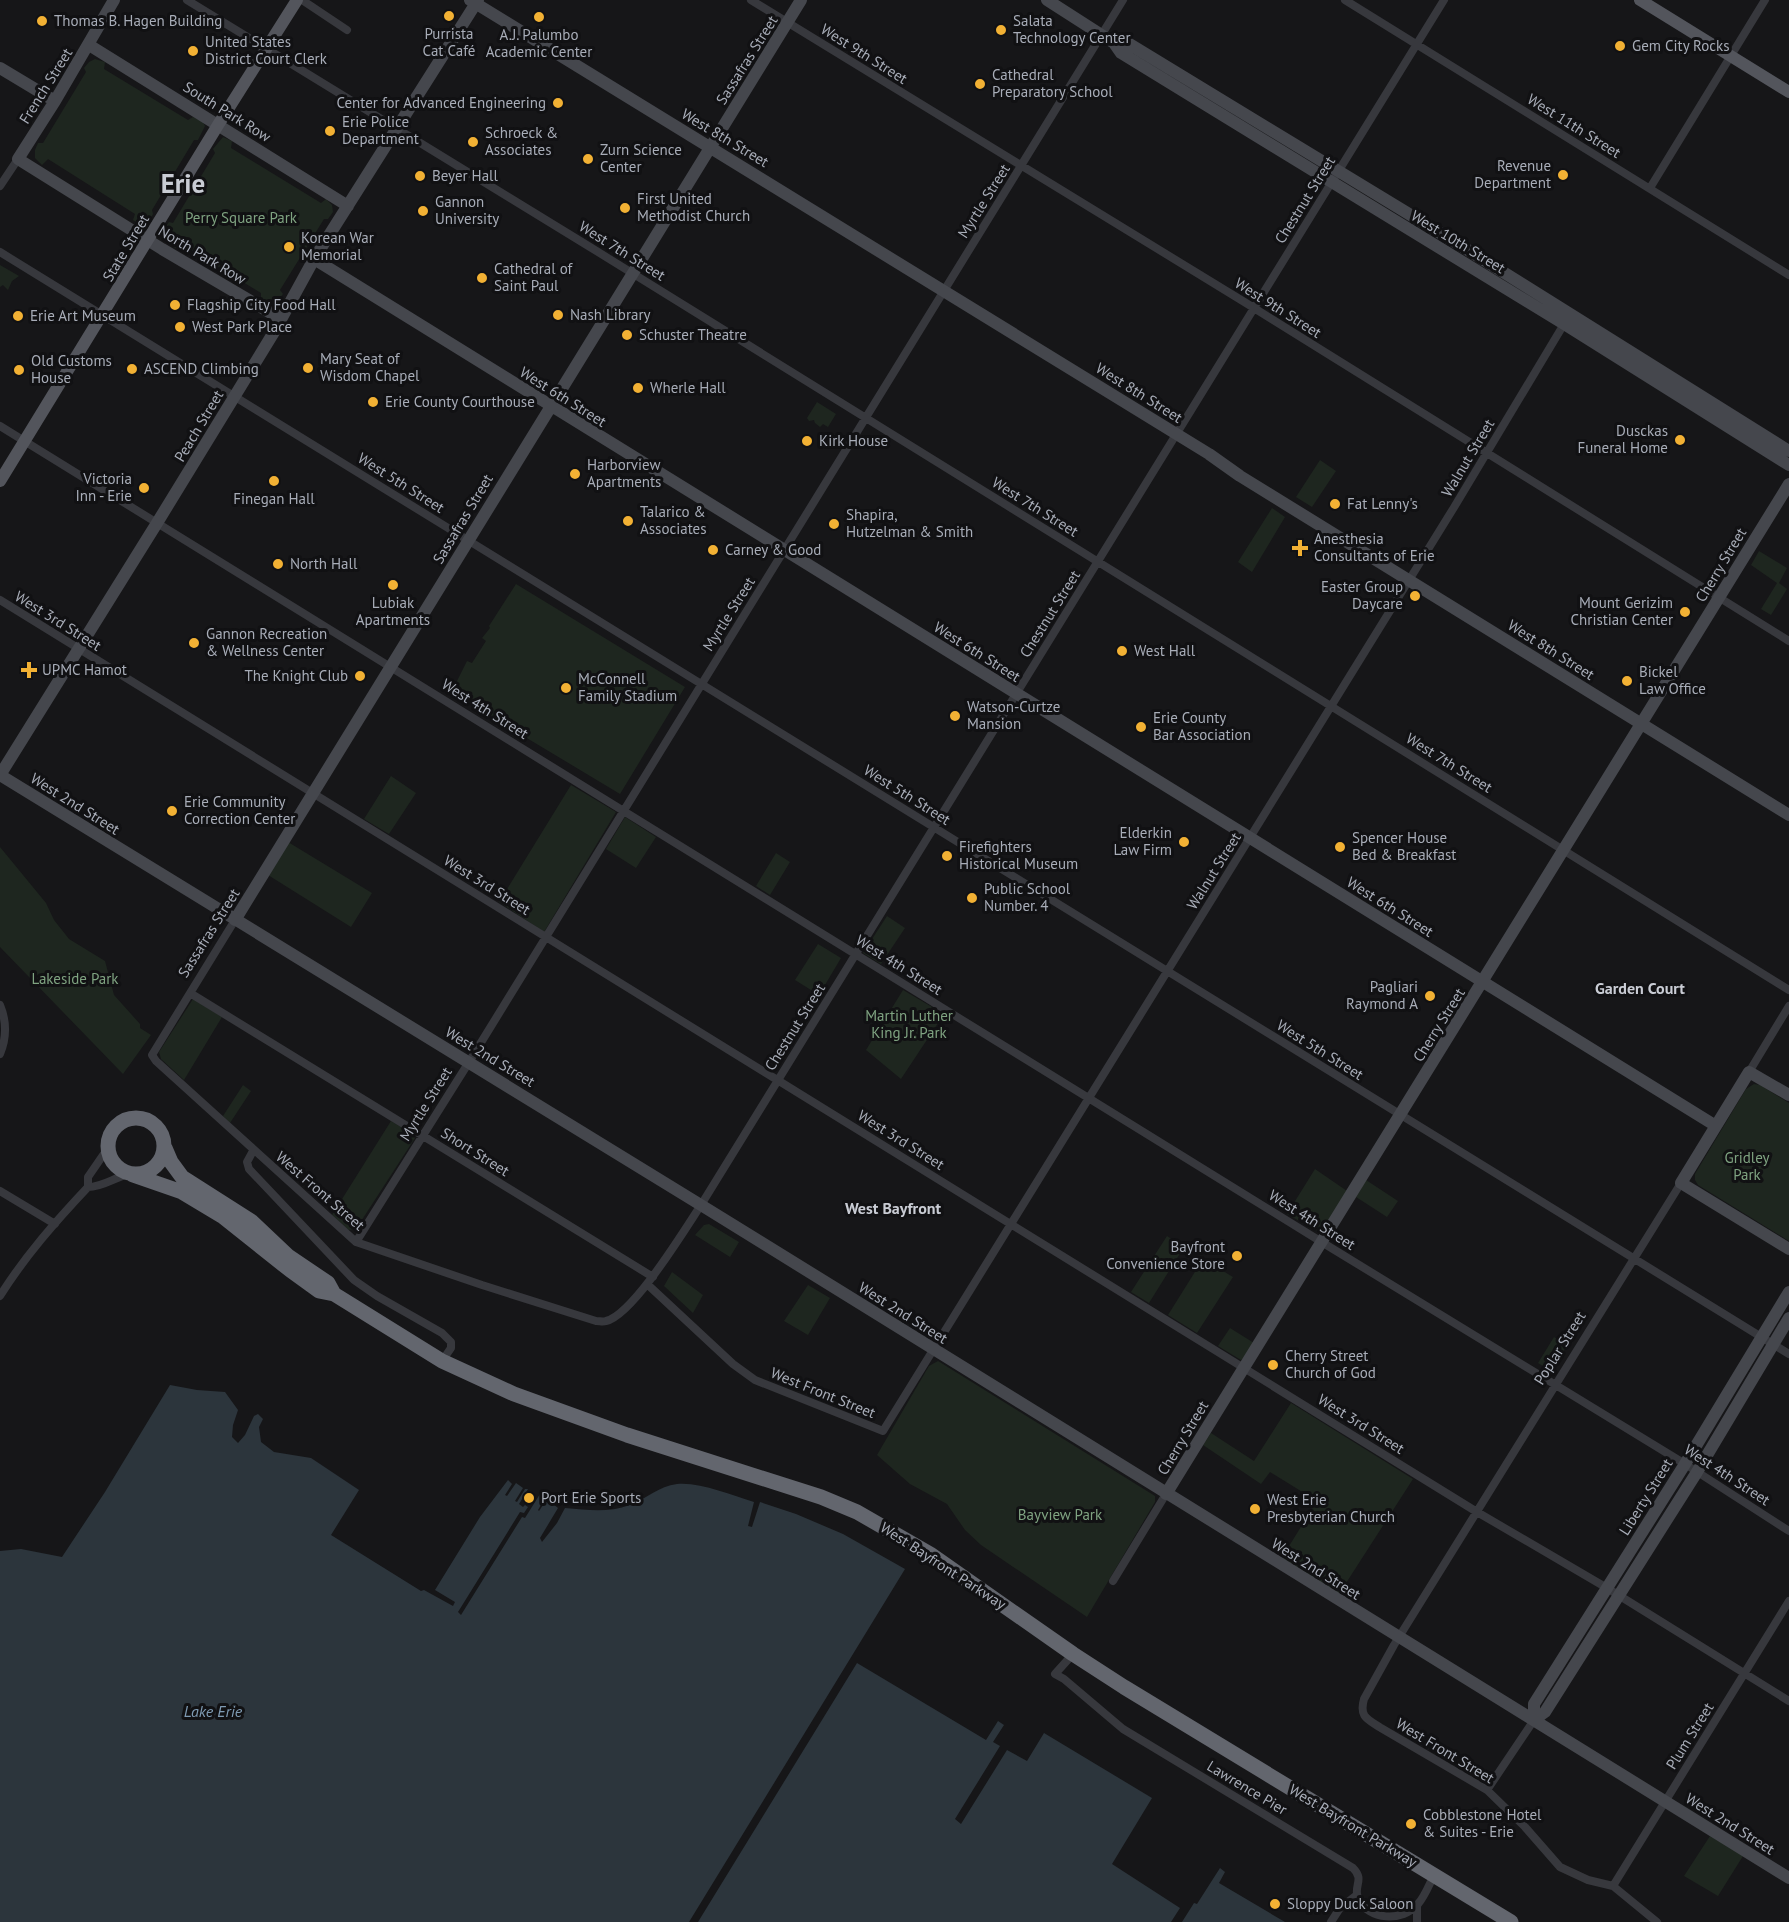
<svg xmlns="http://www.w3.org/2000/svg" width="1789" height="1922" font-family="'PT Sans',sans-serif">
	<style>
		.green { fill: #1e261f }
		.water { fill: #2c353c }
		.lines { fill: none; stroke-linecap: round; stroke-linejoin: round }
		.street { stroke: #37383d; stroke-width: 8 }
		.secondary { stroke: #45474d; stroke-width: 12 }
		.primary { stroke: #53555c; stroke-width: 12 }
		.highway { stroke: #63666e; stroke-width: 15 }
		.poi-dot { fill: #f2b134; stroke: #111113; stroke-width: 2 }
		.labels { text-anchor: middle; stroke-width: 6; stroke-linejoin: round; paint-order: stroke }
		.poi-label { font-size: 15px; fill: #a8adb8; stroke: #111113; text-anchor: start }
		.street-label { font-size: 15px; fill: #a8adb8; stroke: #111113 }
		.park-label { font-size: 15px; fill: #7fa381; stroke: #111113 }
		.neighbourhood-label { font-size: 16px; font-weight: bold; fill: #c9ccd4; stroke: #111113 }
		.water-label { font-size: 16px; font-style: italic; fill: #7f9bb3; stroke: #111113 }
		.town-label { font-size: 27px; font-weight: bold; fill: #c9ccd4; stroke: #111113 }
	</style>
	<rect width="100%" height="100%" fill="#161618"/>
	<path class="green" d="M 95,59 L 105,62 L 104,69 L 188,120 L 193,117 L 203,122 L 205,126 L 198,140 L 194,140 L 152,210 L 153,214 L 147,225 L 143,226 L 133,220 L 135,214 L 48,159 L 42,165 L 35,158 L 35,150 L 38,143 L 43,143 L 86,72 L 84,68 L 89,62 Z
		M 223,137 L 232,141 L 231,148 L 321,203 L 326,199 L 332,205 L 333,212 L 328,219 L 324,219 L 280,290 L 283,294 C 279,299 277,303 271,305 L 261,300 L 261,293 L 181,244 L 178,247 L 175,248 L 162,238 L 162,232 L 169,222 L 173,223 L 215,153 L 213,149 Z
		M 0,265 L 19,276 L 12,281 L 8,290 L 3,285 L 0,287 Z
		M 817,402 L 836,414 L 828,427 L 823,424 L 820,427 L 815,423 L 814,420 L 809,421 L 807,418 Z
		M 1320,460 L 1336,471 L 1312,507 L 1296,497 Z
		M 1272,508 L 1285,517 L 1252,572 L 1238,562 Z
		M 1759,551 L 1787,568 L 1779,583 L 1787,589 L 1771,615 L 1761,609 L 1777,583 L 1751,565 Z
		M 516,584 L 685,687 L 620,794 L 447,690 L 451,683 L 455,685 L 467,661 L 472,663 L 486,641 L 482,638 L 490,628 L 489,626 Z
		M 391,776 L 416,793 L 389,834 L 364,819 Z
		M 571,785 L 616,812 L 544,932 L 499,902 Z
		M 625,817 L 656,837 L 636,868 L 606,849 Z
		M 288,842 L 372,893 L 351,927 L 268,875 Z
		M 0,847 L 46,903 L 54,920 L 69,939 L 105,961 L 114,995 L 140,1024 L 140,1028 L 151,1035 L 123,1074 L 0,947 Z
		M 776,853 L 790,862 L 770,895 L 756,886 Z
		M 887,916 L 905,928 L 881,964 L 863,953 Z
		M 818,944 L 841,958 L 819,995 L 795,980 Z
		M 903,990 L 944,1014 L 901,1079 L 866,1050 Z
		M 193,999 L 222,1017 L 184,1080 L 161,1059 L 159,1052 Z
		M 1754,1084 L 1760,1085 L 1789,1103 L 1789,1241 L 1698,1185 L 1695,1180 L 1695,1174 L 1746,1089 Z
		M 243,1085 L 251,1091 L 230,1123 L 223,1116 Z
		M 391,1121 L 411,1133 L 415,1138 L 356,1229 L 348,1230 L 332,1215 Z
		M 1315,1169 L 1347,1191 L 1323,1229 L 1317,1231 L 1287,1214 Z
		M 1366,1180 L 1398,1201 L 1387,1217 L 1356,1197 Z
		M 709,1224 L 739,1242 L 730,1257 L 695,1235 L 704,1225 Z
		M 1167,1236 L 1184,1247 L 1149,1303 L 1131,1292 Z
		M 1203,1259 L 1233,1277 L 1197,1333 L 1168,1315 Z
		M 672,1272 L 703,1295 L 693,1313 L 664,1286 Z
		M 808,1285 L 830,1298 L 808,1335 L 784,1321 Z
		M 1230,1328 L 1254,1343 L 1243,1359 L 1241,1360 L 1218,1346 Z
		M 1554,1337 L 1567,1346 L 1551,1371 L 1538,1363 Z
		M 938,1361 L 1155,1496 L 1155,1502 L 1087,1617 L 981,1545 L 965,1530 L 947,1504 L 910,1484 L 877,1455 L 929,1366 Z
		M 1291,1403 L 1413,1479 L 1339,1594 L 1281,1559 L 1317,1501 L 1270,1472 L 1261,1484 L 1203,1445 L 1211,1433 L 1254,1461 Z
		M 1710,1836 L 1743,1856 L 1718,1896 L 1684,1876 Z"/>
	<path class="water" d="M 170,1385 L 197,1390 L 225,1392 L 238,1410 L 233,1425 L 232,1437 L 238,1443 L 245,1435 L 254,1416 L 258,1414 L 263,1419 L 259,1427 L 261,1442 L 274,1452 L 311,1458 L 359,1490 L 331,1535 L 421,1591 L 424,1590 L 453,1606 L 455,1602 L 435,1590 L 480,1517 L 508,1480 L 512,1484 L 505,1495 L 507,1496 L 516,1483 L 523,1488 L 515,1501 L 517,1502 L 525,1489 L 528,1489 L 519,1504 L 523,1507 L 525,1505 L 528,1507 L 524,1513 L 520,1512 L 458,1612 L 461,1615 L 522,1517 L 525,1518 L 540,1494 L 545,1498 L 538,1510 L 539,1511 L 547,1499 L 558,1508 L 540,1538 L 542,1542 L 557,1523 L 565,1508 C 588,1510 608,1513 630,1505 C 646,1499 659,1486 677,1484 C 701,1482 730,1495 754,1502 L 748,1526 L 752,1527 L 760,1502 L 796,1514 L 843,1534 L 905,1569 L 689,1922 L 0,1922 L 0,1551 L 21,1549 L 62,1557 L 105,1492 Z
		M 857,1663 L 986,1740 L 998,1721 L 1004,1725 L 993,1742 L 1000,1746 L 955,1819 L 961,1824 L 1007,1750 L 1027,1761 L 1044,1733 L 1152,1798 L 1112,1864 L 1180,1908 L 1171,1922 L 698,1922 Z
		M 1220,1868 L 1225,1872 L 1219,1883 L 1285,1922 L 1182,1922 L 1194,1903 L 1197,1904 Z"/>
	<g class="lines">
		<path class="street" d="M 187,0 L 590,247 L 1789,990
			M 302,0 L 347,30
			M 751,0 L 1246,303 L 1789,641
			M 1345,0 L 1789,275
			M 0,186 L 18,159
			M 1650,188 L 1765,0
			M 0,252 L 1789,1354
			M 0,426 L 1333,1249 L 1685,1464 L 1789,1531
			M 0,600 L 1477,1512 L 1607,1588 L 1789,1701
			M 235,920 L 152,1055 L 156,1061 L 356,1242 L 482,1285 L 596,1321 C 600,1321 603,1322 606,1321 C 633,1315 685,1229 701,1205 L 1444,0
			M 190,993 L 653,1277
			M 0,1005 C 7,1022 7,1037 0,1054
			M 1749,1072 L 1789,1006
			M 253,1151 L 247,1162 L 249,1169 L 354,1280 L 377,1296 L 442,1333 L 451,1342 L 451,1348 L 442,1361
			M 88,1187 C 103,1187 115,1177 129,1174
			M 0,1191 L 55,1224
			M 356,1242 L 469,1062 L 1123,0
			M 647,1284 L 733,1364 L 755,1380 L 883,1431 L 1453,509 L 1564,324
			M 0,1296 C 25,1256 56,1221 88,1187 L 88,1177 L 108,1148
			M 1113,1581 L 1166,1494
			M 1073,1654 L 1055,1674 L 1064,1679 L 1123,1729 L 1353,1868 C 1365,1880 1353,1886 1358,1898 C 1368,1921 1403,1922 1418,1904 C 1425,1896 1429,1885 1434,1875
			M 1487,1790 L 1534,1720
			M 1613,1886 L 1789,1601
			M 1331,1922 L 1340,1908 L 1357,1895
			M 1417,1922 L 1417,1905
			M 1657,1922 L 1613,1886 L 1588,1880 L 1560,1867 L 1525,1827 L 1487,1790 L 1381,1728 C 1367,1719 1359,1717 1364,1699 L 1394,1645 L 1681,1183"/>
		<path class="secondary" d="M 114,0 L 55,101 L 18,159 L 162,249 L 281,319
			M 470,0 L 1126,403 L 1209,454 L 1240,476 L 1789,815
			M 1047,0 L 1114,43 L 1121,53 L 1564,324 L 1789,465
			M 1114,43 L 1126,42 L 1455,242 L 1789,451
			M 89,45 L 348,206
			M 0,68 L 55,101
			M 314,259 L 1716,1126
			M 0,775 L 709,1210 L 1789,1878
			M 0,775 L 157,523 L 274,332 L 314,259 L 478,0
			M 235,920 L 801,0
			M 1789,1095 L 1749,1072 L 1681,1183 L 1789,1249
			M 1166,1494 L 1789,484
			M 1534,1720 L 1534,1704 L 1685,1464 L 1789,1292
			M 1534,1720 L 1545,1712 L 1697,1472 L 1789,1318"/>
		<path class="primary" d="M 1640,0 L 1789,92
			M 0,481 L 218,125 L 297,0"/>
		<path class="highway" d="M108 1146a28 28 0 1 1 56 0a28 28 0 1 1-56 0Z
			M 165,1148 L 171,1162 L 182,1177 L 251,1221 L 288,1256 L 328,1283 L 334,1294
			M 133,1175 L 182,1192 L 222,1216 L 290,1270 L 319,1291 L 334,1294 L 442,1361 L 514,1394 L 627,1435 L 821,1497 L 857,1512 L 930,1554 L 1073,1654 L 1124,1687 L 1511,1922"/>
	</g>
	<g class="poi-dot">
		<circle cx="449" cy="16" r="6"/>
		<circle cx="539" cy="17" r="6"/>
		<circle cx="42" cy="21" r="6"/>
		<circle cx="1001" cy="30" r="6"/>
		<circle cx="1620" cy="46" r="6"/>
		<circle cx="193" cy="51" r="6"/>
		<circle cx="980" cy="84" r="6"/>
		<circle cx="558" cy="103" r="6"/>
		<circle cx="330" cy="131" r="6"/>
		<circle cx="473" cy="142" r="6"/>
		<circle cx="588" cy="159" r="6"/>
		<circle cx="1563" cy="175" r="6"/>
		<circle cx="420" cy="176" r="6"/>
		<circle cx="625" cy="208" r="6"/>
		<circle cx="423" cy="211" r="6"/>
		<circle cx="289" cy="247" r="6"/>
		<circle cx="482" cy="278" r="6"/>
		<circle cx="175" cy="305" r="6"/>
		<circle cx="558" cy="315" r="6"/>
		<circle cx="18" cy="316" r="6"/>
		<circle cx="180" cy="327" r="6"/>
		<circle cx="627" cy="335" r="6"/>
		<circle cx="308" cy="368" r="6"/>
		<circle cx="132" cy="369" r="6"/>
		<circle cx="19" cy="370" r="6"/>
		<circle cx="638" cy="388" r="6"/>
		<circle cx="373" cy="402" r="6"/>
		<circle cx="1680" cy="440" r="6"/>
		<circle cx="807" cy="441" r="6"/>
		<circle cx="575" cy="474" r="6"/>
		<circle cx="274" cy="481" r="6"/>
		<circle cx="144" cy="488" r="6"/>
		<circle cx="1335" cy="504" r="6"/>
		<circle cx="628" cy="521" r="6"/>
		<circle cx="834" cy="524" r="6"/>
		<path d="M1297 539h6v6h6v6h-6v6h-6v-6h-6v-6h6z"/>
		<circle cx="713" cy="550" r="6"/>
		<circle cx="278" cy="564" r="6"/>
		<circle cx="393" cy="585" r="6"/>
		<circle cx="1415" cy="596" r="6"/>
		<circle cx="1685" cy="612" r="6"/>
		<circle cx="194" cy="643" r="6"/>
		<circle cx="1122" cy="651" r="6"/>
		<path d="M26 661h6v6h6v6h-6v6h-6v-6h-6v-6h6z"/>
		<circle cx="360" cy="676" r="6"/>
		<circle cx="1627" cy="681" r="6"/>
		<circle cx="566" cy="688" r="6"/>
		<circle cx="955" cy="716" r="6"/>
		<circle cx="1141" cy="727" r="6"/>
		<circle cx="172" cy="811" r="6"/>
		<circle cx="1184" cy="842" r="6"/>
		<circle cx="1340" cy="847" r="6"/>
		<circle cx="947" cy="856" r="6"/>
		<circle cx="972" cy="898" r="6"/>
		<circle cx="1430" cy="996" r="6"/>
		<circle cx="1237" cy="1256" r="6"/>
		<circle cx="1273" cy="1365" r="6"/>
		<circle cx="529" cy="1498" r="6"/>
		<circle cx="1255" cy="1509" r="6"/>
		<circle cx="1411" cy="1824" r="6"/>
		<circle cx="1275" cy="1904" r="6"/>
	</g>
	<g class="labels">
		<g class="poi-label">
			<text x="54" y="26">Thomas B. Hagen Building</text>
			<text x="1013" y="26">Salata<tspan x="1013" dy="17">Technology Center</tspan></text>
			<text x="449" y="39" text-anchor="middle">Purrista<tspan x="449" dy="17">Cat Café</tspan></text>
			<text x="539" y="40" text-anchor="middle">A.J. Palumbo<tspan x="539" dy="17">Academic Center</tspan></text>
			<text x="205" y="47">United States<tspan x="205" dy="17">District Court Clerk</tspan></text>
			<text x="1632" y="51">Gem City Rocks</text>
			<text x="992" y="80">Cathedral<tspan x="992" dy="17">Preparatory School</tspan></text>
			<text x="546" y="108" text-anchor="end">Center for Advanced Engineering</text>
			<text x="342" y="127">Erie Police<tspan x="342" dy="17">Department</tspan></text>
			<text x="485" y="138">Schroeck &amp;<tspan x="485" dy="17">Associates</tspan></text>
			<text x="600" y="155">Zurn Science<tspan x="600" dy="17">Center</tspan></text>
			<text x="1551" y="171" text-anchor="end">Revenue<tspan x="1551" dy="17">Department</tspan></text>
			<text x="432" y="181">Beyer Hall</text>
			<text x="637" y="204">First United<tspan x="637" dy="17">Methodist Church</tspan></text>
			<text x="435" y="207">Gannon<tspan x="435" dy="17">University</tspan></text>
			<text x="301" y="243">Korean War<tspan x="301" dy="17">Memorial</tspan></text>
			<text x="494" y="274">Cathedral of<tspan x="494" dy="17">Saint Paul</tspan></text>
			<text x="187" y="310">Flagship City Food Hall</text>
			<text x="570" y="320">Nash Library</text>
			<text x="30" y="321">Erie Art Museum</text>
			<text x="192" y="332">West Park Place</text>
			<text x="639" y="340">Schuster Theatre</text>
			<text x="320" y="364">Mary Seat of<tspan x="320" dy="17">Wisdom Chapel</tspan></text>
			<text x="31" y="366">Old Customs<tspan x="31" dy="17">House</tspan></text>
			<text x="144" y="374">ASCEND Climbing</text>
			<text x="650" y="393">Wherle Hall</text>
			<text x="385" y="407">Erie County Courthouse</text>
			<text x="1668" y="436" text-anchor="end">Dusckas<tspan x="1668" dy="17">Funeral Home</tspan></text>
			<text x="819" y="446">Kirk House</text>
			<text x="587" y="470">Harborview<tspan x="587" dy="17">Apartments</tspan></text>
			<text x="132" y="484" text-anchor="end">Victoria<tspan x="132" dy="17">Inn - Erie</tspan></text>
			<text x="274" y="504" text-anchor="middle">Finegan Hall</text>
			<text x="1347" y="509">Fat Lenny's</text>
			<text x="640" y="517">Talarico &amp;<tspan x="640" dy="17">Associates</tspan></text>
			<text x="846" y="520">Shapira,<tspan x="846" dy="17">Hutzelman &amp; Smith</tspan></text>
			<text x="1314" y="544">Anesthesia<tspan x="1314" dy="17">Consultants of Erie</tspan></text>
			<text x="725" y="555">Carney &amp; Good</text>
			<text x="290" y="569">North Hall</text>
			<text x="1403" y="592" text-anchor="end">Easter Group<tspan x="1403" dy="17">Daycare</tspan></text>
			<text x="393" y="608" text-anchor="middle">Lubiak<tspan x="393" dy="17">Apartments</tspan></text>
			<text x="1673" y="608" text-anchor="end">Mount Gerizim<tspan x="1673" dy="17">Christian Center</tspan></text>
			<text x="206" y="639">Gannon Recreation<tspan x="206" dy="17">&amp; Wellness Center</tspan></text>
			<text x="1134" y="656">West Hall</text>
			<text x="42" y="675">UPMC Hamot</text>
			<text x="1639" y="677">Bickel<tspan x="1639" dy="17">Law Office</tspan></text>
			<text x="348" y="681" text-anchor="end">The Knight Club</text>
			<text x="578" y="684">McConnell<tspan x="578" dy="17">Family Stadium</tspan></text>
			<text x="967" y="712">Watson-Curtze<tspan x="967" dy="17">Mansion</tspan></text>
			<text x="1153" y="723">Erie County<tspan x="1153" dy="17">Bar Association</tspan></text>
			<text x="184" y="807">Erie Community<tspan x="184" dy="17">Correction Center</tspan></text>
			<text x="1172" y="838" text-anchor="end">Elderkin<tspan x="1172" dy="17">Law Firm</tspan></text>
			<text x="1352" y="843">Spencer House<tspan x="1352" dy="17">Bed &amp; Breakfast</tspan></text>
			<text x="959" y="852">Firefighters<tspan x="959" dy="17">Historical Museum</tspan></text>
			<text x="984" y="894">Public School<tspan x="984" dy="17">Number. 4</tspan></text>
			<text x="1418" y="992" text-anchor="end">Pagliari<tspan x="1418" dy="17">Raymond A</tspan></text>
			<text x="1225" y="1252" text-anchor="end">Bayfront<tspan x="1225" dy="17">Convenience Store</tspan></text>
			<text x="1285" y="1361">Cherry Street<tspan x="1285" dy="17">Church of God</tspan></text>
			<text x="541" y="1503">Port Erie Sports</text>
			<text x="1267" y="1505">West Erie<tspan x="1267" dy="17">Presbyterian Church</tspan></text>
			<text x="1423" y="1820">Cobblestone Hotel<tspan x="1423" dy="17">&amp; Suites - Erie</tspan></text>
			<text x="1287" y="1909">Sloppy Duck Saloon</text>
		</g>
		<g class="street-label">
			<text transform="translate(864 54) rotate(32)" y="5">West 9th Street</text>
			<text transform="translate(747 60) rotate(-58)" y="5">Sassafras Street</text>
			<text transform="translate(46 86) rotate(-58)" y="5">French Street</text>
			<text transform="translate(227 112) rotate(32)" y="5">South Park Row</text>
			<text transform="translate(1574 126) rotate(32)" y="5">West 11th Street</text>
			<text transform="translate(725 138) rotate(31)" y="5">West 8th Street</text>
			<text transform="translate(1305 200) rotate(-58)" y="5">Chestnut Street</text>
			<text transform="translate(984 201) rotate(-58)" y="5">Myrtle Street</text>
			<text transform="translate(1458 242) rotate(31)" y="5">West 10th Street</text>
			<text transform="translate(126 248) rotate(-59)" y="5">State Street</text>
			<text transform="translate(622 251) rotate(32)" y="5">West 7th Street</text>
			<text transform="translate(202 255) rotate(31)" y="5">North Park Row</text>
			<text transform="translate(1278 308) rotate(32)" y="5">West 9th Street</text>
			<text transform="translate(1139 393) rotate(32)" y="5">West 8th Street</text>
			<text transform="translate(563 397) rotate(32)" y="5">West 6th Street</text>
			<text transform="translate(199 426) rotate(-59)" y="5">Peach Street</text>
			<text transform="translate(1468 458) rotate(-59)" y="5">Walnut Street</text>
			<text transform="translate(401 483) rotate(32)" y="5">West 5th Street</text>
			<text transform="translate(1035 507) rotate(32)" y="5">West 7th Street</text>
			<text transform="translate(463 519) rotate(-59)" y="5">Sassafras Street</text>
			<text transform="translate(1721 565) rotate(-59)" y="5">Cherry Street</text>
			<text transform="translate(729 614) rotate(-58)" y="5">Myrtle Street</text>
			<text transform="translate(1050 614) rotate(-58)" y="5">Chestnut Street</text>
			<text transform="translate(58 621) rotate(32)" y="5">West 3rd Street</text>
			<text transform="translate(1551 650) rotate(32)" y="5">West 8th Street</text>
			<text transform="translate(977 652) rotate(32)" y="5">West 6th Street</text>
			<text transform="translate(485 709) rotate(32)" y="5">West 4th Street</text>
			<text transform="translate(1449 763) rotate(32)" y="5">West 7th Street</text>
			<text transform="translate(907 795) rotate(32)" y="5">West 5th Street</text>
			<text transform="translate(75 804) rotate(32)" y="5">West 2nd Street</text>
			<text transform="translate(1214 871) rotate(-58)" y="5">Walnut Street</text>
			<text transform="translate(487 885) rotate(32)" y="5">West 3rd Street</text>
			<text transform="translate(1390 907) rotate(32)" y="5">West 6th Street</text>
			<text transform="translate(209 933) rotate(-58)" y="5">Sassafras Street</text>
			<text transform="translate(899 965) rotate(32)" y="5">West 4th Street</text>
			<text transform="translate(1439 1025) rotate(-58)" y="5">Cherry Street</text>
			<text transform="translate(795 1027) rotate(-58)" y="5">Chestnut Street</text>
			<text transform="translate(1320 1050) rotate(32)" y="5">West 5th Street</text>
			<text transform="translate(490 1057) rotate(31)" y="5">West 2nd Street</text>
			<text transform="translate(426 1104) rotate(-58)" y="5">Myrtle Street</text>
			<text transform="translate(901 1140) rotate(32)" y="5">West 3rd Street</text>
			<text transform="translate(475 1152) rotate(32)" y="5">Short Street</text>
			<text transform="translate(320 1191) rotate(41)" y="5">West Front Street</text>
			<text transform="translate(1312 1220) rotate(32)" y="5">West 4th Street</text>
			<text transform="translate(903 1313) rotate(32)" y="5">West 2nd Street</text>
			<text transform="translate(1560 1348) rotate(-58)" y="5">Poplar Street</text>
			<text transform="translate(823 1393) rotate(22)" y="5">West Front Street</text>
			<text transform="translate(1361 1424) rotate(32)" y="5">West 3rd Street</text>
			<text transform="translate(1183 1438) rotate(-59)" y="5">Cherry Street</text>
			<text transform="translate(1727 1475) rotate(33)" y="5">West 4th Street</text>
			<text transform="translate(1646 1497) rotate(-58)" y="5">Liberty Street</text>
			<text transform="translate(943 1566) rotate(33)" y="5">West Bayfront Parkway</text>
			<text transform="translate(1316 1569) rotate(32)" y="5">West 2nd Street</text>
			<text transform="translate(1690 1736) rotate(-58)" y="5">Plum Street</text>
			<text transform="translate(1445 1751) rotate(31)" y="5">West Front Street</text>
			<text transform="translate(1247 1788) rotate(31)" y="5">Lawrence Pier</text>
			<text transform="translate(1730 1824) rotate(32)" y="5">West 2nd Street</text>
			<text transform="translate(1353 1826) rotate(31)" y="5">West Bayfront Parkway</text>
		</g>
		<g class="park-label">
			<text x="241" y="223">Perry Square Park</text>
			<text x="75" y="984">Lakeside Park</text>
			<text x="909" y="1021">Martin Luther<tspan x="909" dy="17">King Jr. Park</tspan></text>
			<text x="1747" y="1163">Gridley<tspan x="1747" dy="17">Park</tspan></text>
			<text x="1060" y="1520">Bayview Park</text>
		</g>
		<g class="neighbourhood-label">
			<text x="1640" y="994">Garden Court</text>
			<text x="893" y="1214">West Bayfront</text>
		</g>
		<g class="water-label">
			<text x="213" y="1717">Lake Erie</text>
		</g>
		<g class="town-label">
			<text x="183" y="193">Erie</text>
		</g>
	</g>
</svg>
